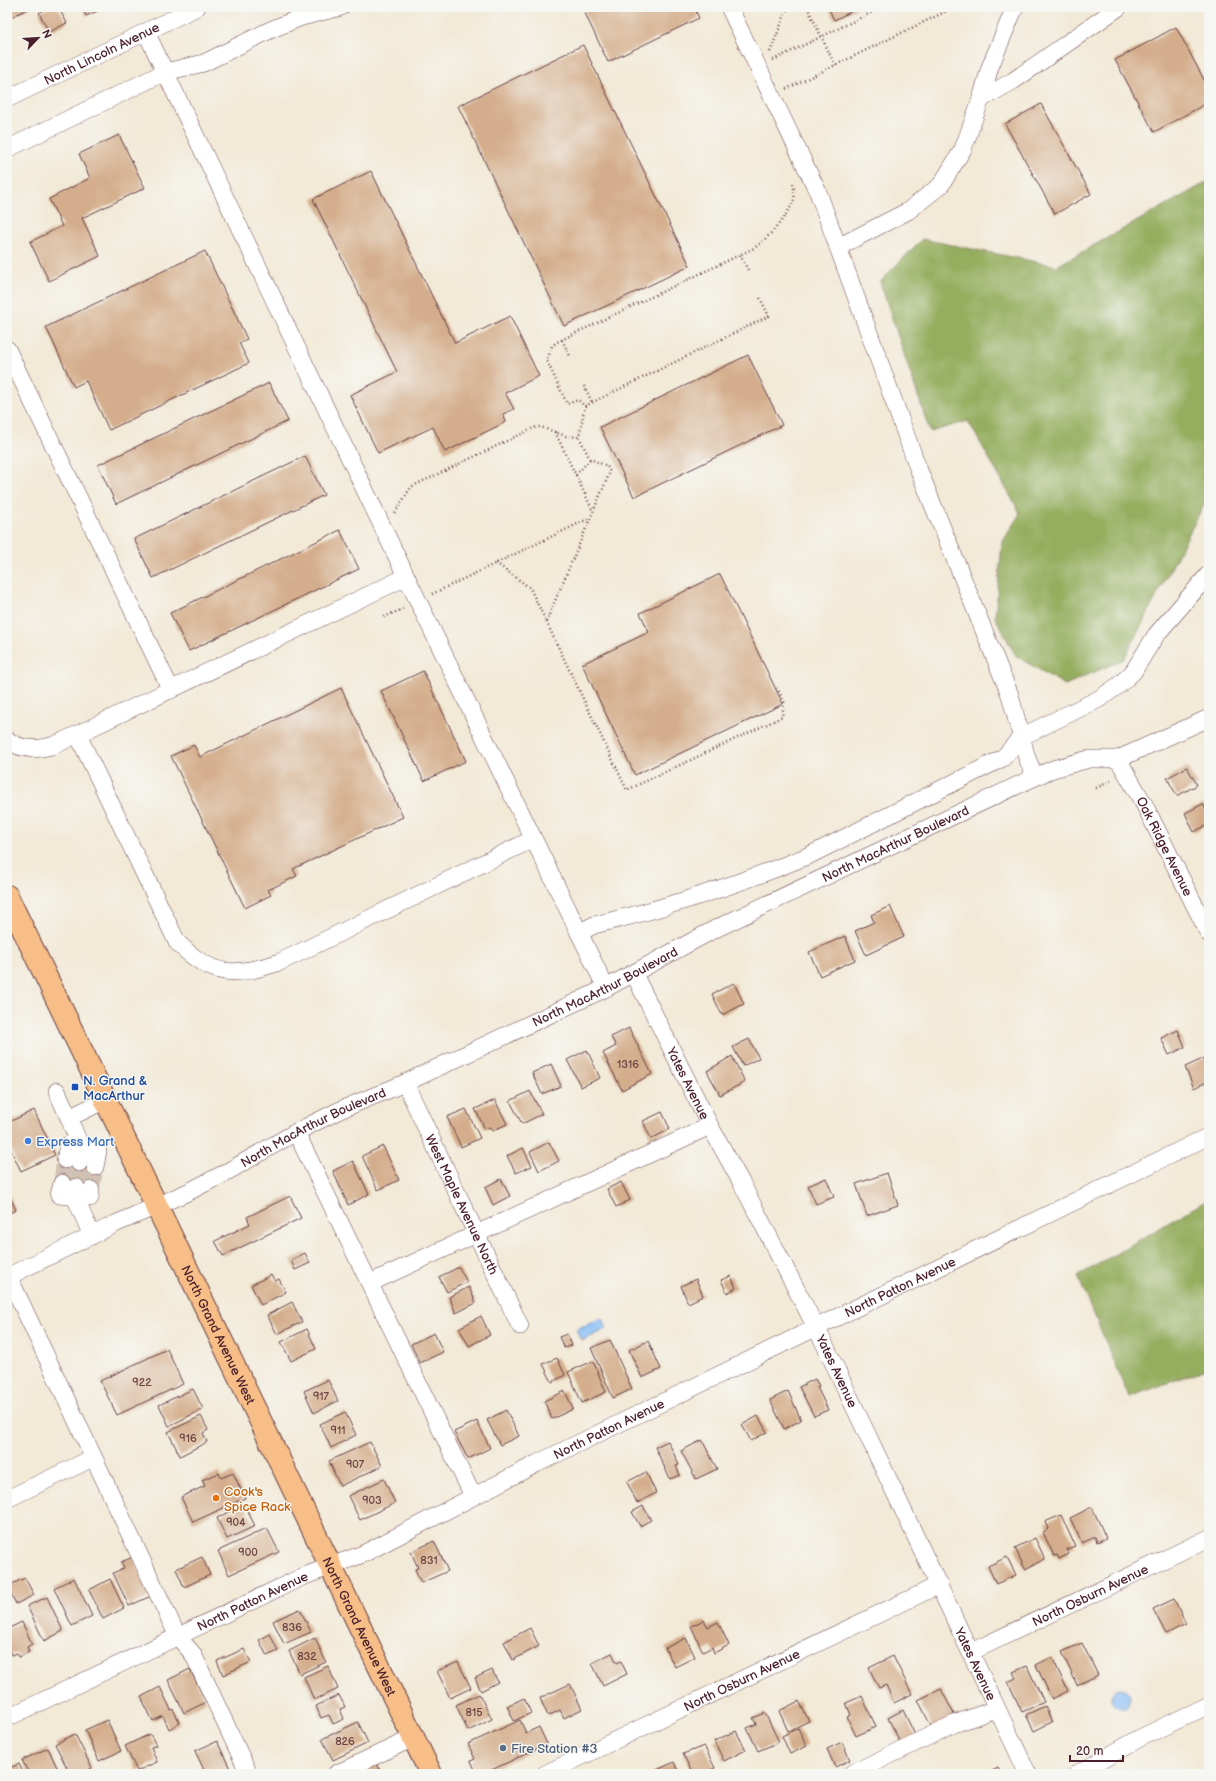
<svg xmlns="http://www.w3.org/2000/svg" width="1216" height="1781" font-family="'Balsamiq Sans',sans-serif">
	<style>
		.forest { fill: #95ad5f; stroke: #706645 }
		.water { fill: #87bcf5; stroke: #686e90 }
		.building { fill: #d4ae8c }
		.lines { fill: none; stroke-linecap: round; stroke-linejoin: round }
		.minor-tunnel { stroke: #d0c1b4; stroke-width: 17; stroke-dasharray: 17 8; stroke-linecap: butt }
		.minor-casing { stroke: #633d45; stroke-width: 18 }
		.major-casing { stroke: #633d45; stroke-width: 24 }
		.path { stroke: #633d45; stroke-width: 2.5; stroke-dasharray: 1 3; stroke-linecap: butt }
		.minor { stroke: #fff; stroke-width: 17 }
		.major { stroke: #f7be87; stroke-width: 22 }
		.transit-dot { fill: #1a4fb4; stroke: #f6f6f2; stroke-width: 1.5 }
		.shop-dot { fill: #3f7fe0; stroke: #f6f6f2; stroke-width: 1.5 }
		.food-dot { fill: #e8710a; stroke: #f6f6f2; stroke-width: 1.5 }
		.service-dot { fill: #5c6f8a; stroke: #f6f6f2; stroke-width: 1.5 }
		.labels { text-anchor: middle; stroke-width: 3; stroke-linejoin: round; paint-order: stroke }
		.number-label { font-size: 11px; fill: #6c4343 }
		.street-label { font-size: 13px; fill: #4a1f2b; stroke: #f6f6f2 }
		.transit-label { font-size: 13px; fill: #164399; stroke: #f6f6f2; text-anchor: start }
		.shop-label { font-size: 13px; fill: #366cbe; stroke: #f6f6f2; text-anchor: start }
		.food-label { font-size: 13px; fill: #c56008; stroke: #f6f6f2; text-anchor: start }
		.service-label { font-size: 13px; fill: #4e5e75; stroke: #f6f6f2; text-anchor: start }
	</style>
	<rect width="100%" height="100%" fill="#f6f6f2"/>
	<filter id="ink" filterUnits="userSpaceOnUse"><feTurbulence type="fractalNoise" baseFrequency=".025" numOctaves="2"/><feDisplacementMap in="SourceGraphic" scale="8" xChannelSelector="R" yChannelSelector="G"/><feConvolveMatrix kernelMatrix="1 2 1 2 8 2 1 2 1" color-interpolation-filters="sRGB"/></filter>
	<filter id="wash" filterUnits="userSpaceOnUse"><feTurbulence type="fractalNoise" baseFrequency=".012" numOctaves="4" result="noise"/><feDisplacementMap in="SourceGraphic" scale="16" xChannelSelector="R" yChannelSelector="G"/><feGaussianBlur stdDeviation="0.9" result="paint"/><feColorMatrix in="noise" values="0 0 0 0 0 0 0 0 0 0 0 0 0 0 0 0 0 1.4 0 .05"/><feComposite in="paint" operator="in"/></filter>
	<g filter="url(#wash)">
		<rect width="100%" height="100%" fill="#f2e9d6"/>
		<path class="forest" d="M 1209,181 L 1209,495 L 1124,659 L 1065,685 L 1016,656 L 995,617 L 1002,543 L 1020,513 L 968,421 L 930,432 L 880,282 L 922,239 L 1057,266 Z
			M 1209,1199 L 1209,1368 L 1129,1397 L 1078,1276 Z"/>
		<path class="water" d="M 602,1318 L 607,1329 L 581,1341 L 576,1329 Z
			M1111 1698a10 10 0 1 1 20 0a10 10 0 1 1-20 0Z"/>
		<g id="blocks">
			<path class="building" d="M 7,7 L 32,7 L 7,19 Z
				M 50,7 L 58,7 L 67,23 L 49,32 L 39,13 Z
				M 82,7 L 101,7 L 102,9 L 86,16 Z
				M 582,7 L 694,7 L 699,18 L 608,62 Z
				M 828,7 L 861,7 L 834,20 Z
				M 1176,27 L 1209,89 L 1209,102 L 1154,132 L 1115,60 Z
				M 583,45 L 690,266 L 564,326 L 458,106 Z
				M 1041,104 L 1091,194 L 1055,214 L 1005,124 Z
				M 119,135 L 145,188 L 82,218 L 100,256 L 49,281 L 30,242 L 62,226 L 49,199 L 90,178 L 79,154 Z
				M 371,171 L 455,343 L 510,316 L 539,376 L 505,393 L 514,409 L 503,414 L 506,422 L 445,452 L 433,427 L 378,453 L 350,395 L 397,372 L 313,199 Z
				M 205,251 L 247,339 L 239,343 L 249,363 L 109,430 L 86,381 L 74,387 L 46,327 Z
				M 748,355 L 782,425 L 634,497 L 600,427 Z
				M 269,383 L 288,421 L 116,504 L 98,465 Z
				M 305,456 L 324,495 L 153,578 L 134,539 Z
				M 340,530 L 359,569 L 189,651 L 170,613 Z
				M 720,574 L 783,704 L 635,775 L 582,664 L 649,632 L 640,613 Z
				M 423,671 L 466,761 L 424,781 L 381,691 Z
				M 341,688 L 403,817 L 293,869 L 297,876 L 268,890 L 271,895 L 245,908 L 171,756 L 194,745 L 200,757 Z
				M 1187,767 L 1197,785 L 1177,796 L 1167,778 Z
				M 1203,804 L 1209,815 L 1209,824 L 1194,832 L 1185,813 Z
				M 890,906 L 904,937 L 866,955 L 855,931 L 874,922 L 871,915 Z
				M 845,936 L 855,960 L 820,976 L 809,952 Z
				M 734,983 L 744,1004 L 722,1015 L 712,994 Z
				M 629,1028 L 652,1074 L 622,1090 L 603,1053 L 616,1046 L 611,1037 Z
				M 1178,1030 L 1185,1047 L 1169,1055 L 1161,1038 Z
				M 749,1039 L 759,1058 L 743,1066 L 733,1047 Z
				M 587,1050 L 600,1078 L 581,1087 L 567,1060 Z
				M 732,1056 L 745,1082 L 720,1095 L 707,1071 Z
				M 1209,1056 L 1209,1084 L 1207,1085 L 1206,1082 L 1194,1088 L 1185,1067 Z
				M 551,1064 L 561,1086 L 542,1094 L 532,1073 Z
				M 530,1091 L 542,1114 L 522,1124 L 510,1101 Z
				M 495,1100 L 507,1124 L 492,1131 L 490,1127 L 485,1129 L 475,1109 Z
				M 466,1109 L 480,1138 L 461,1147 L 447,1117 Z
				M 34,1110 L 55,1155 L 21,1171 L 7,1142 L 7,1123 Z
				M 662,1112 L 670,1129 L 651,1139 L 643,1121 Z
				M 549,1142 L 559,1161 L 539,1171 L 530,1152 Z
				M 383,1146 L 399,1180 L 378,1190 L 362,1156 Z
				M 523,1148 L 532,1166 L 516,1173 L 507,1156 Z
				M 61,1159 L 100,1168 L 95,1191 L 55,1182 Z
				M 353,1161 L 369,1194 L 348,1205 L 333,1171 Z
				M 887,1173 L 898,1205 L 867,1216 L 856,1184 Z
				M 826,1178 L 834,1197 L 816,1204 L 808,1186 Z
				M 501,1179 L 510,1196 L 493,1205 L 485,1187 Z
				M 621,1182 L 630,1200 L 616,1207 L 607,1189 Z
				M 7,1191 L 16,1210 L 7,1214 Z
				M 290,1196 L 301,1218 L 223,1256 L 215,1241 L 250,1224 L 247,1217 Z
				M 305,1253 L 310,1263 L 295,1270 L 291,1260 Z
				M 459,1267 L 467,1282 L 447,1292 L 439,1277 Z
				M 271,1275 L 275,1281 L 279,1279 L 286,1292 L 261,1305 L 251,1285 Z
				M 731,1276 L 736,1288 L 727,1293 L 721,1280 Z
				M 696,1279 L 703,1296 L 688,1303 L 681,1286 Z
				M 469,1287 L 476,1303 L 456,1313 L 449,1297 Z
				M 292,1302 L 302,1322 L 277,1334 L 267,1315 Z
				M 481,1316 L 490,1335 L 469,1346 L 459,1328 Z
				M 307,1329 L 316,1349 L 291,1361 L 281,1342 Z
				M 434,1333 L 443,1352 L 420,1363 L 411,1344 Z
				M 567,1334 L 572,1345 L 564,1348 L 559,1337 Z
				M 610,1340 L 632,1389 L 613,1398 L 591,1348 Z
				M 648,1341 L 661,1369 L 642,1378 L 629,1350 Z
				M 167,1349 L 183,1384 L 117,1415 L 100,1381 Z
				M 557,1358 L 565,1375 L 552,1382 L 543,1364 Z
				M 593,1361 L 606,1392 L 582,1403 L 568,1372 Z
				M 815,1379 L 819,1386 L 817,1387 L 828,1410 L 814,1416 L 799,1387 Z
				M 328,1380 L 338,1401 L 314,1413 L 304,1391 Z
				M 193,1389 L 203,1409 L 169,1426 L 159,1405 Z
				M 565,1391 L 573,1409 L 552,1419 L 544,1401 Z
				M 788,1391 L 801,1420 L 784,1429 L 770,1400 Z
				M 506,1410 L 519,1436 L 500,1445 L 487,1420 Z
				M 345,1412 L 356,1435 L 331,1448 L 320,1424 Z
				M 201,1416 L 208,1430 L 203,1433 L 207,1442 L 180,1456 L 168,1432 Z
				M 758,1416 L 767,1432 L 751,1441 L 742,1425 Z
				M 477,1421 L 490,1448 L 468,1459 L 454,1432 Z
				M 702,1440 L 717,1469 L 696,1479 L 681,1451 Z
				M 668,1441 L 679,1465 L 676,1466 L 680,1475 L 670,1479 L 655,1447 Z
				M 370,1442 L 382,1466 L 340,1486 L 329,1461 Z
				M 646,1472 L 656,1493 L 637,1503 L 627,1482 Z
				M 219,1473 L 221,1478 L 233,1473 L 245,1498 L 193,1522 L 181,1497 L 205,1486 L 202,1480 Z
				M 384,1479 L 395,1503 L 360,1520 L 348,1496 Z
				M 244,1504 L 255,1526 L 227,1539 L 217,1518 Z
				M 643,1506 L 651,1520 L 640,1526 L 632,1512 Z
				M 1092,1507 L 1106,1538 L 1097,1542 L 1095,1537 L 1082,1543 L 1070,1518 Z
				M 1061,1515 L 1075,1546 L 1067,1549 L 1069,1554 L 1059,1559 L 1057,1555 L 1054,1556 L 1043,1532 L 1048,1529 L 1045,1522 Z
				M 267,1528 L 279,1552 L 229,1575 L 218,1551 Z
				M 1035,1538 L 1045,1559 L 1025,1569 L 1015,1548 Z
				M 434,1541 L 448,1571 L 421,1583 L 415,1569 L 418,1568 L 411,1552 Z
				M 133,1557 L 151,1596 L 129,1606 L 113,1573 L 124,1568 L 121,1562 Z
				M 202,1557 L 210,1575 L 184,1587 L 176,1569 Z
				M 1007,1557 L 1016,1575 L 996,1584 L 988,1566 Z
				M 25,1578 L 34,1595 L 16,1604 L 7,1586 Z
				M 74,1578 L 92,1616 L 72,1626 L 54,1588 Z
				M 110,1579 L 124,1608 L 103,1619 L 89,1590 Z
				M 47,1597 L 63,1631 L 44,1641 L 27,1606 Z
				M 1174,1599 L 1186,1624 L 1166,1634 L 1153,1609 Z
				M 300,1609 L 311,1632 L 284,1644 L 273,1621 Z
				M 704,1620 L 708,1627 L 718,1622 L 729,1645 L 714,1653 L 712,1647 L 703,1652 L 691,1626 Z
				M 22,1622 L 32,1644 L 27,1647 L 29,1652 L 19,1657 L 17,1653 L 12,1655 L 7,1645 L 7,1629 Z
				M 530,1628 L 539,1646 L 513,1660 L 504,1642 Z
				M 270,1634 L 278,1651 L 267,1656 L 259,1640 Z
				M 315,1638 L 326,1662 L 300,1674 L 289,1651 Z
				M 686,1638 L 695,1657 L 675,1667 L 665,1648 Z
				M 1082,1643 L 1098,1675 L 1077,1685 L 1062,1652 Z
				M 244,1649 L 251,1662 L 223,1675 L 217,1661 Z
				M 612,1653 L 617,1663 L 621,1661 L 627,1674 L 603,1686 L 592,1663 Z
				M 893,1656 L 912,1694 L 894,1703 L 886,1685 L 879,1688 L 869,1668 Z
				M 1052,1657 L 1068,1691 L 1052,1699 L 1036,1665 Z
				M 458,1662 L 471,1688 L 450,1698 L 437,1671 Z
				M 328,1666 L 338,1689 L 314,1700 L 304,1677 Z
				M 1027,1666 L 1044,1702 L 1022,1712 L 1008,1682 L 1016,1678 L 1013,1672 Z
				M 190,1669 L 206,1702 L 184,1713 L 168,1680 Z
				M 492,1670 L 498,1682 L 481,1691 L 475,1678 Z
				M 570,1684 L 582,1709 L 564,1718 L 560,1710 L 548,1716 L 540,1698 Z
				M 160,1687 L 171,1710 L 173,1709 L 180,1723 L 169,1729 L 163,1716 L 153,1721 L 141,1697 Z
				M 941,1689 L 956,1718 L 933,1730 L 918,1700 Z
				M 479,1694 L 492,1719 L 468,1731 L 456,1705 Z
				M 339,1695 L 345,1707 L 340,1709 L 344,1719 L 333,1724 L 329,1715 L 321,1718 L 316,1706 Z
				M 862,1696 L 876,1727 L 856,1736 L 847,1717 L 851,1715 L 846,1703 Z
				M 524,1698 L 531,1713 L 514,1721 L 507,1706 Z
				M 799,1701 L 809,1721 L 788,1731 L 779,1711 Z
				M 1045,1706 L 1052,1722 L 1034,1731 L 1026,1715 Z
				M 903,1710 L 916,1737 L 901,1744 L 888,1718 Z
				M 765,1713 L 779,1742 L 758,1751 L 747,1728 L 756,1724 L 753,1718 Z
				M 107,1720 L 121,1751 L 99,1761 L 85,1730 Z
				M 520,1720 L 526,1733 L 539,1727 L 547,1744 L 483,1774 L 477,1774 L 471,1761 L 475,1759 L 468,1744 Z
				M 358,1722 L 368,1743 L 333,1760 L 322,1739 Z
				M 798,1728 L 807,1746 L 790,1754 L 782,1736 Z
				M 736,1731 L 746,1750 L 724,1761 L 714,1741 Z
				M 75,1734 L 92,1768 L 81,1774 L 70,1774 L 55,1744 Z
				M 150,1734 L 156,1745 L 151,1747 L 157,1762 L 137,1771 L 125,1746 Z
				M 217,1741 L 232,1773 L 230,1774 L 206,1774 L 195,1751 Z
				M 842,1742 L 850,1760 L 835,1767 L 827,1749 Z
				M 704,1746 L 715,1768 L 702,1774 L 693,1774 L 683,1754 Z
				M 48,1748 L 60,1774 L 29,1774 L 22,1760 Z
				M 376,1762 L 382,1774 L 350,1774 Z
				M 674,1762 L 679,1774 L 651,1774 L 651,1773 Z
				M 19,1764 L 24,1774 L 7,1774 L 7,1769 Z
				M 998,1768 L 1001,1774 L 986,1774 Z"/>
		</g>
	</g>
	<g filter="url(#ink)">
		<use href="#blocks" fill-opacity="0" stroke="#633d45" stroke-width="1"/>
		<g class="lines">
			<path class="minor-tunnel" d="M 62,1183 L 65,1160
				M 76,1187 L 79,1163
				M 91,1190 L 95,1167"/>
			<g class="minor-casing">
				<g id="minor">
					<path d="M 729,7 L 818,192 L 918,468 L 1010,695 L 1027,758 L 1035,777"/>
					<path d="M 146,32 L 418,601 L 606,988"/>
					<path id="s1" d="M 7,99 L 197,7"/>
					<path d="M 981,99 L 1013,81 L 1119,7"/>
					<path d="M 7,149 L 165,72 L 204,63 L 270,30 L 302,17 L 341,7"/>
					<path d="M 838,247 L 908,211 L 941,185 L 963,149 L 981,99 L 990,67 L 1015,7"/>
					<path d="M 7,349 L 171,690"/>
					<path d="M 78,735 L 177,942 C 212,978 235,977 280,962 L 533,839"/>
					<path d="M 7,740 C 23,751 37,750 55,745 L 406,577"/>
					<path id="s2" d="M 1118,759 L 1144,804 L 1209,934"/>
					<path d="M 579,933 L 594,925 C 668,908 739,884 810,855 L 1003,758 L 1021,737 L 1099,699 L 1119,685 L 1133,672 L 1156,635 L 1209,574"/>
					<path id="s3" d="M 634,974 L 710,1126 L 741,1182 L 824,1343 L 1028,1774"/>
					<path id="s4" d="M 405,1083 L 520,1326"/>
					<path d="M 57,1091 L 69,1118 L 105,1100"/>
					<path d="M 69,1118 L 81,1148 L 79,1163"/>
					<path d="M 296,1132 L 473,1496"/>
					<path d="M 65,1160 L 68,1145 L 98,1151 L 95,1167"/>
					<path d="M 62,1183 L 59,1195 L 90,1198 L 91,1190"/>
					<path d="M 76,1187 L 75,1197 L 92,1236"/>
					<path id="s5" d="M 7,1277 L 115,1224 L 188,1192 L 225,1173 L 296,1132 L 340,1110 L 405,1083 L 606,988 L 715,929 L 1035,777 L 1053,769 L 1089,759 L 1118,759 L 1209,718"/>
					<path d="M 9,1277 L 178,1637 L 193,1654 L 249,1774"/>
					<path d="M 370,1283 L 710,1126"/>
					<path d="M 7,1499 L 93,1458"/>
					<path id="s6" d="M 971,1652 L 1209,1538"/>
					<path id="s7" d="M 7,1718 L 302,1577 L 363,1554 L 536,1464 L 1209,1136"/>
					<path d="M 336,1774 L 413,1738"/>
					<path id="s8" d="M 545,1774 L 939,1585"/>
					<path d="M 851,1774 L 954,1724 L 996,1709"/>
					<path d="M 1077,1774 L 1140,1738 L 1209,1705"/>
				</g>
			</g>
			<g class="major-casing">
				<g id="major">
					<path id="s9" d="M 7,896 L 431,1774"/>
				</g>
			</g>
			<path class="path" d="M 807,7 L 835,65
				M 941,7 L 944,12
				M 770,52 L 788,7
				M 773,60 L 883,7
				M 786,89 L 955,7
				M 740,255 L 749,272
				M 760,298 L 769,316 L 585,406 L 578,400 L 567,404 L 547,361 L 552,346 L 557,342 L 754,248 C 767,240 787,216 793,202 C 796,196 794,189 793,183
				M 562,340 L 570,356
				M 584,386 L 592,402
				M 555,432 L 593,511
				M 576,475 L 590,459
				M 395,513 L 411,487 L 536,427 L 541,427 L 566,436 L 579,437
				M 496,563 L 530,588 L 627,790 L 782,717 L 784,702 L 777,688
				M 432,594 L 590,518
				M 384,617 L 403,609
				M 546,622 L 610,472 L 607,466 L 590,459 L 579,437 L 585,406
				M 1096,788 L 1111,781"/>
			<use href="#minor" class="minor"/>
			<use href="#major" class="major"/>
		</g>
	</g>
	<rect class="transit-dot" x="71" y="1083" width="8" height="8" rx="2"/>
	<circle class="shop-dot" cx="28" cy="1141" r="4"/>
	<circle class="food-dot" cx="216" cy="1498" r="4"/>
	<circle class="service-dot" cx="503" cy="1748" r="4"/>
	<g class="labels">
		<g class="number-label">
			<text x="628" y="1068">1316</text>
			<text x="142" y="1386">922</text>
			<text x="321" y="1400">917</text>
			<text x="338" y="1434">911</text>
			<text x="188" y="1442">916</text>
			<text x="355" y="1468">907</text>
			<text x="372" y="1504">903</text>
			<text x="236" y="1526">904</text>
			<text x="248" y="1556">900</text>
			<text x="429" y="1564">831</text>
			<text x="292" y="1631">836</text>
			<text x="307" y="1660">832</text>
			<text x="474" y="1716">815</text>
			<text x="345" y="1745">826</text>
		</g>
		<g class="street-label">
			<text dy="5" stroke="none"><textPath href="#s1" startOffset="105">North Lincoln Avenue</textPath></text>
			<text dy="5" stroke="none"><textPath href="#s5" startOffset="989">North MacArthur Boulevard</textPath></text>
			<text dy="5" stroke="none"><textPath href="#s2" startOffset="99">Oak Ridge Avenue</textPath></text>
			<text dy="5" stroke="none"><textPath href="#s5" startOffset="665">North MacArthur Boulevard</textPath></text>
			<text dy="5" stroke="none"><textPath href="#s3" startOffset="122">Yates Avenue</textPath></text>
			<text dy="5" stroke="none"><textPath href="#s5" startOffset="341">North MacArthur Boulevard</textPath></text>
			<text dy="5" stroke="none"><textPath href="#s4" startOffset="134">West Maple Avenue North</textPath></text>
			<text dy="5" stroke="none"><textPath href="#s7" startOffset="992">North Patton Avenue</textPath></text>
			<text dy="5" stroke="none"><textPath href="#s9" startOffset="487">North Grand Avenue West</textPath></text>
			<text dy="5" stroke="none"><textPath href="#s3" startOffset="446">Yates Avenue</textPath></text>
			<text dy="5" stroke="none"><textPath href="#s7" startOffset="668">North Patton Avenue</textPath></text>
			<text dy="5" stroke="none"><textPath href="#s6" startOffset="132">North Osburn Avenue</textPath></text>
			<text dy="5" stroke="none"><textPath href="#s7" startOffset="272">North Patton Avenue</textPath></text>
			<text dy="5" stroke="none"><textPath href="#s9" startOffset="811">North Grand Avenue West</textPath></text>
			<text dy="5" stroke="none"><textPath href="#s3" startOffset="770">Yates Avenue</textPath></text>
			<text dy="5" stroke="none"><textPath href="#s8" startOffset="218">North Osburn Avenue</textPath></text>
		</g>
		<g class="transit-label">
			<text x="83" y="1085">N. Grand &amp;<tspan x="83" dy="15">MacArthur</tspan></text>
		</g>
		<g class="shop-label">
			<text x="36" y="1146">Express Mart</text>
		</g>
		<g class="food-label">
			<text x="224" y="1496">Cook's<tspan x="224" dy="15">Spice Rack</tspan></text>
		</g>
		<g class="service-label">
			<text x="511" y="1753">Fire Station #3</text>
		</g>
	</g>
	<rect width="1216" height="1781" fill="none" stroke="#f6f6f2" stroke-width="24"/>
	<g transform="translate(38 38) rotate(65)" stroke="#f6f6f2" stroke-width="3" paint-order="stroke">
	<path d="M0-3L7 15L0 10L-7 15Z" fill="#4a1f2b"/>
	<text y="-6" font-size="11" font-weight="bold" text-anchor="middle" fill="#4a1f2b">N</text>
	</g>
	<path d="M1070 1755v6h53v-6" fill="none" stroke="#4a1f2b" stroke-width="2"/>
	<text x="1076" y="1755" font-size="12" fill="#4a1f2b" stroke="#f6f6f2" stroke-width="3" paint-order="stroke">20 m</text>
</svg>
